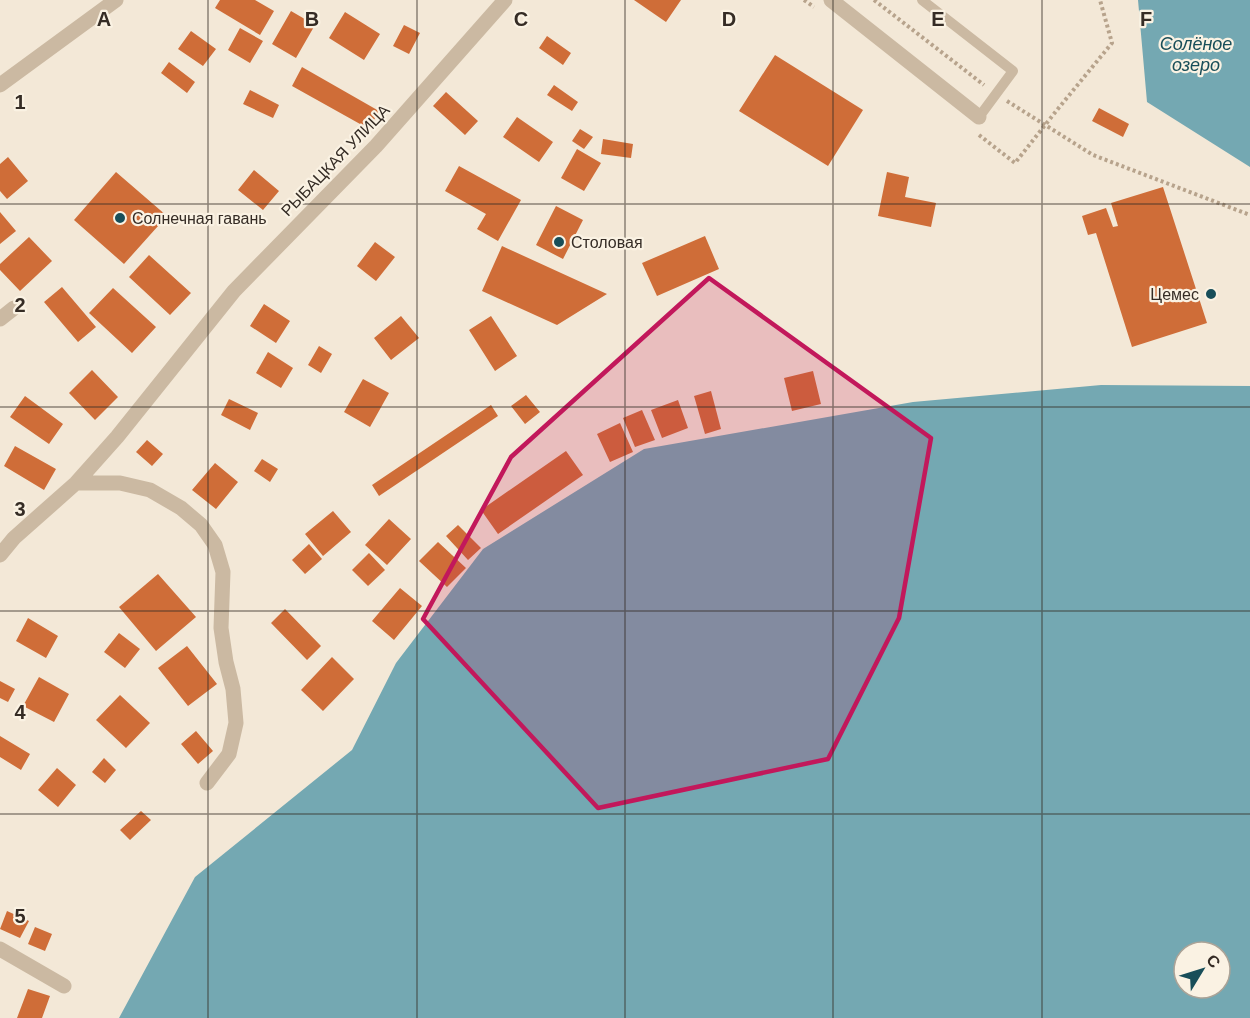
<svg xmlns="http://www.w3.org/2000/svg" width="1250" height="1018" font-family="Helvetica,sans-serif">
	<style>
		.water { fill: #74a8b2; fill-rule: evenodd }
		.building { fill: #cf6d38 }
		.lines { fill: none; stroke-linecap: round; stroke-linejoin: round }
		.path { stroke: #b7a38c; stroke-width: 4; stroke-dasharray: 3 3; stroke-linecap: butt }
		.service { stroke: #cbb9a2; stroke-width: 10 }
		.minor { stroke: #cbb9a2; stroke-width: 15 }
		.marked { fill: #c2185b; fill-opacity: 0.2; stroke: #c2185b; stroke-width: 4.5; stroke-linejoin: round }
		.grid { fill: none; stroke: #352c25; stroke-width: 1.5; stroke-opacity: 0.55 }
		.poi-dot { fill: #184e59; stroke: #faf2e3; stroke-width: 2 }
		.labels { text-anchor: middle; stroke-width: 4.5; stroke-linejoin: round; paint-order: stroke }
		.street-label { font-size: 16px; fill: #352c25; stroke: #faf2e3 }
		.poi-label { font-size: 16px; fill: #352c25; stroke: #faf2e3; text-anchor: start }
		.water-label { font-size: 18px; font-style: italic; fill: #184e59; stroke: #faf2e3 }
		.grid-label { font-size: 20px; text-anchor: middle; font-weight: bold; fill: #352c25; stroke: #faf2e3; stroke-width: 4.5; stroke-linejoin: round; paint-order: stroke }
	</style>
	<rect width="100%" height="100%" fill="#f3e8d7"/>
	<path class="water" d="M 1138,0 L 1250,0 L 1250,167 L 1147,102 Z
		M 1101,385 L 1250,386 L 1250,1018 L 119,1018 L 195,877 L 352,750 L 396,663 L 483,549 L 644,449 L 913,402 ZM 1184,952 L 1220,952 L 1220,988 L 1184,988 Z"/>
	<path class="building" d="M 220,0 L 255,0 L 274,11 L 260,35 L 215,8 Z
		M 634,0 L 681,0 L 666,22 Z
		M 291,11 L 315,25 L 296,58 L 272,44 Z
		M 345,12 L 380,34 L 364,60 L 329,38 Z
		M 404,25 L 420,33 L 409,54 L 393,46 Z
		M 240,28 L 263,41 L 250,63 L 228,50 Z
		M 191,31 L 216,49 L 203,66 L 178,49 Z
		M 547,36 L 571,53 L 563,65 L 539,48 Z
		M 775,55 L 863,110 L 828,166 L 739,111 Z
		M 169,62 L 195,82 L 187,93 L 161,73 Z
		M 302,67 L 379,111 L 369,129 L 292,86 Z
		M 554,85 L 578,102 L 572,111 L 547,95 Z
		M 250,90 L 279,105 L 273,118 L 243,104 Z
		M 446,92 L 478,121 L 465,135 L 433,106 Z
		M 1099,108 L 1129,124 L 1123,137 L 1092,121 Z
		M 517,117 L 553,142 L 539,162 L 503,137 Z
		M 580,129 L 593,137 L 584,149 L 572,141 Z
		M 603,139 L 633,144 L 631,158 L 601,154 Z
		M 577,149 L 601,163 L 584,191 L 561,178 Z
		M 8,157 L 28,181 L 7,199 L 0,191 L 0,164 Z
		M 459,166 L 521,200 L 498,241 L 477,229 L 486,214 L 445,191 Z
		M 254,170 L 279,191 L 263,210 L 238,190 Z
		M 116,172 L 167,216 L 124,264 L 74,220 Z
		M 887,172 L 909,177 L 905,197 L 936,203 L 931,227 L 878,216 Z
		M 1163,187 L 1207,323 L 1132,347 L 1096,233 L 1088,235 L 1082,216 L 1106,208 L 1113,227 L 1118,226 L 1111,203 Z
		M 556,206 L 583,220 L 563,259 L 536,245 Z
		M 0,212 L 16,231 L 0,244 Z
		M 705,236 L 719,269 L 657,296 L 642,263 Z
		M 29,237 L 52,261 L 20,291 L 0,270 L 0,264 Z
		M 375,242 L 395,257 L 376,281 L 357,266 Z
		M 502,246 L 607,294 L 557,325 L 482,291 Z
		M 149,255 L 191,293 L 170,315 L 129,277 Z
		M 62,287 L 96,327 L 78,342 L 44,302 Z
		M 113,288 L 156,327 L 132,353 L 89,313 Z
		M 264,304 L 290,321 L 276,343 L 250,326 Z
		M 401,316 L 419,338 L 391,360 L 374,338 Z
		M 491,316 L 517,356 L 495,371 L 469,330 Z
		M 319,346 L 332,354 L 321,373 L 308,365 Z
		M 268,352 L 293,368 L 281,388 L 256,373 Z
		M 92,370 L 118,397 L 95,420 L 69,393 Z
		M 813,371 L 821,404 L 792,411 L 784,378 Z
		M 363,379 L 389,393 L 370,427 L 344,412 Z
		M 711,391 L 721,429 L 705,434 L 694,396 Z
		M 526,395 L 540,412 L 525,424 L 511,406 Z
		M 25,396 L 63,424 L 49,444 L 10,417 Z
		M 229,399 L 258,413 L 250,430 L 221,415 Z
		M 678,400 L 688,428 L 662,438 L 651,410 Z
		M 491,405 L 498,416 L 379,496 L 372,485 Z
		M 642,410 L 655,440 L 635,447 L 623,418 Z
		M 620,423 L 633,452 L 610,462 L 597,434 Z
		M 147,440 L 163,454 L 152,466 L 136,452 Z
		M 15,446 L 56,469 L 44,490 L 4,466 Z
		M 566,451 L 583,475 L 498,534 L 481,510 Z
		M 262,459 L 278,469 L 270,482 L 254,471 Z
		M 215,463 L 238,482 L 216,509 L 192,490 Z
		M 333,511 L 351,532 L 323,556 L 305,534 Z
		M 389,519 L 411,539 L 387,565 L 365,545 Z
		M 458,525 L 481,548 L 468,560 L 446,536 Z
		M 438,542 L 466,568 L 447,587 L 419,561 Z
		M 309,544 L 322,559 L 305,574 L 292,560 Z
		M 369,553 L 385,570 L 368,586 L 352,570 Z
		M 158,574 L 196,617 L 156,651 L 119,607 Z
		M 400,588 L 422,606 L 394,640 L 372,621 Z
		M 285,609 L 321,646 L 307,660 L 271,623 Z
		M 28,618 L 58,636 L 46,658 L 16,641 Z
		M 119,633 L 140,649 L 125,668 L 104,652 Z
		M 187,646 L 217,684 L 188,706 L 158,668 Z
		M 332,657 L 354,679 L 323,711 L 301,690 Z
		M 39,677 L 69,694 L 54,722 L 23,706 Z
		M 0,681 L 15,689 L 8,702 L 0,698 Z
		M 120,695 L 150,723 L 126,748 L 96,720 Z
		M 196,731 L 213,751 L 198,764 L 181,744 Z
		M 0,736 L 30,754 L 21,770 L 0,757 Z
		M 104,758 L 116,770 L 105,783 L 92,772 Z
		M 57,768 L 76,785 L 58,807 L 38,790 Z
		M 141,811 L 151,820 L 130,840 L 120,830 Z
		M 7,911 L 29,921 L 20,938 L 0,929 Z
		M 35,927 L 52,934 L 45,951 L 28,944 Z
		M 28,989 L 50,996 L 42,1018 L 17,1018 Z"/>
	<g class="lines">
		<path class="path" d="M 804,0 L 814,7
			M 874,0 L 984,85
			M 1007,101 L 1093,155 L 1250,215
			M 979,135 L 1015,163 L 1057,110 L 1112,43 L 1100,0"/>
		<path class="service" d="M 922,0 L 1013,71 L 979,117"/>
		<path class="minor" d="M 831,0 L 979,117
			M 0,85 L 116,0
			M 0,319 L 14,308
			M 76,483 L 120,483 L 150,490 L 181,508 L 201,525 L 215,545 L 223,572 L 221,628 L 226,662 L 233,689 L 236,723 L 229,754 L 207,783
			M 0,555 L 14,538 L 76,483 L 117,437 L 234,291 L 376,146 L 505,0
			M 0,949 L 64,986"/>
	</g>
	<path class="marked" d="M 709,278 L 931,438 L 899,618 L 828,759 L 598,808 L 423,619 L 511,457 Z"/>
	<path class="grid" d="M 208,0 L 208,1018M 417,0 L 417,1018M 625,0 L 625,1018M 833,0 L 833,1018M 1042,0 L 1042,1018M 0,204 L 1250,204M 0,407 L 1250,407M 0,611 L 1250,611M 0,814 L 1250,814"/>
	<g class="poi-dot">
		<circle cx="120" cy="218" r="6"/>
		<circle cx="559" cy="242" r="6"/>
		<circle cx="1211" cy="294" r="6"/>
	</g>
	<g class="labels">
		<g class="street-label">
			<text transform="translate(335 160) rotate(-46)" y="6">РЫБАЦКАЯ УЛИЦА</text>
		</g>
		<g class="poi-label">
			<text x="132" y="224">Солнечная гавань</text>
			<text x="571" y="248">Столовая</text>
			<text x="1199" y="300" text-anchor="end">Цемес</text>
		</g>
		<g class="water-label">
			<text x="1196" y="50">Солёное<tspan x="1196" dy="21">озеро</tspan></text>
		</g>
	</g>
	<g class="grid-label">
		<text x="104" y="26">A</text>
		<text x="312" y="26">B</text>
		<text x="521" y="26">C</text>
		<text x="729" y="26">D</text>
		<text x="938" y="26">E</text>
		<text x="1146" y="26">F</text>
		<text x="20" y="109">1</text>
		<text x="20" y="312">2</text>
		<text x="20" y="516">3</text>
		<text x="20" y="719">4</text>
		<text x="20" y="923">5</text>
	</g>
	<g transform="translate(1202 970) rotate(52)"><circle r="28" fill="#faf2e3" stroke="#aba397" stroke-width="1.5"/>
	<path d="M0-4.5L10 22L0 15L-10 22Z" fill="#184e59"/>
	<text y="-9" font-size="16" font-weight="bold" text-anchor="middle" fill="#352c25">С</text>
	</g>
</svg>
